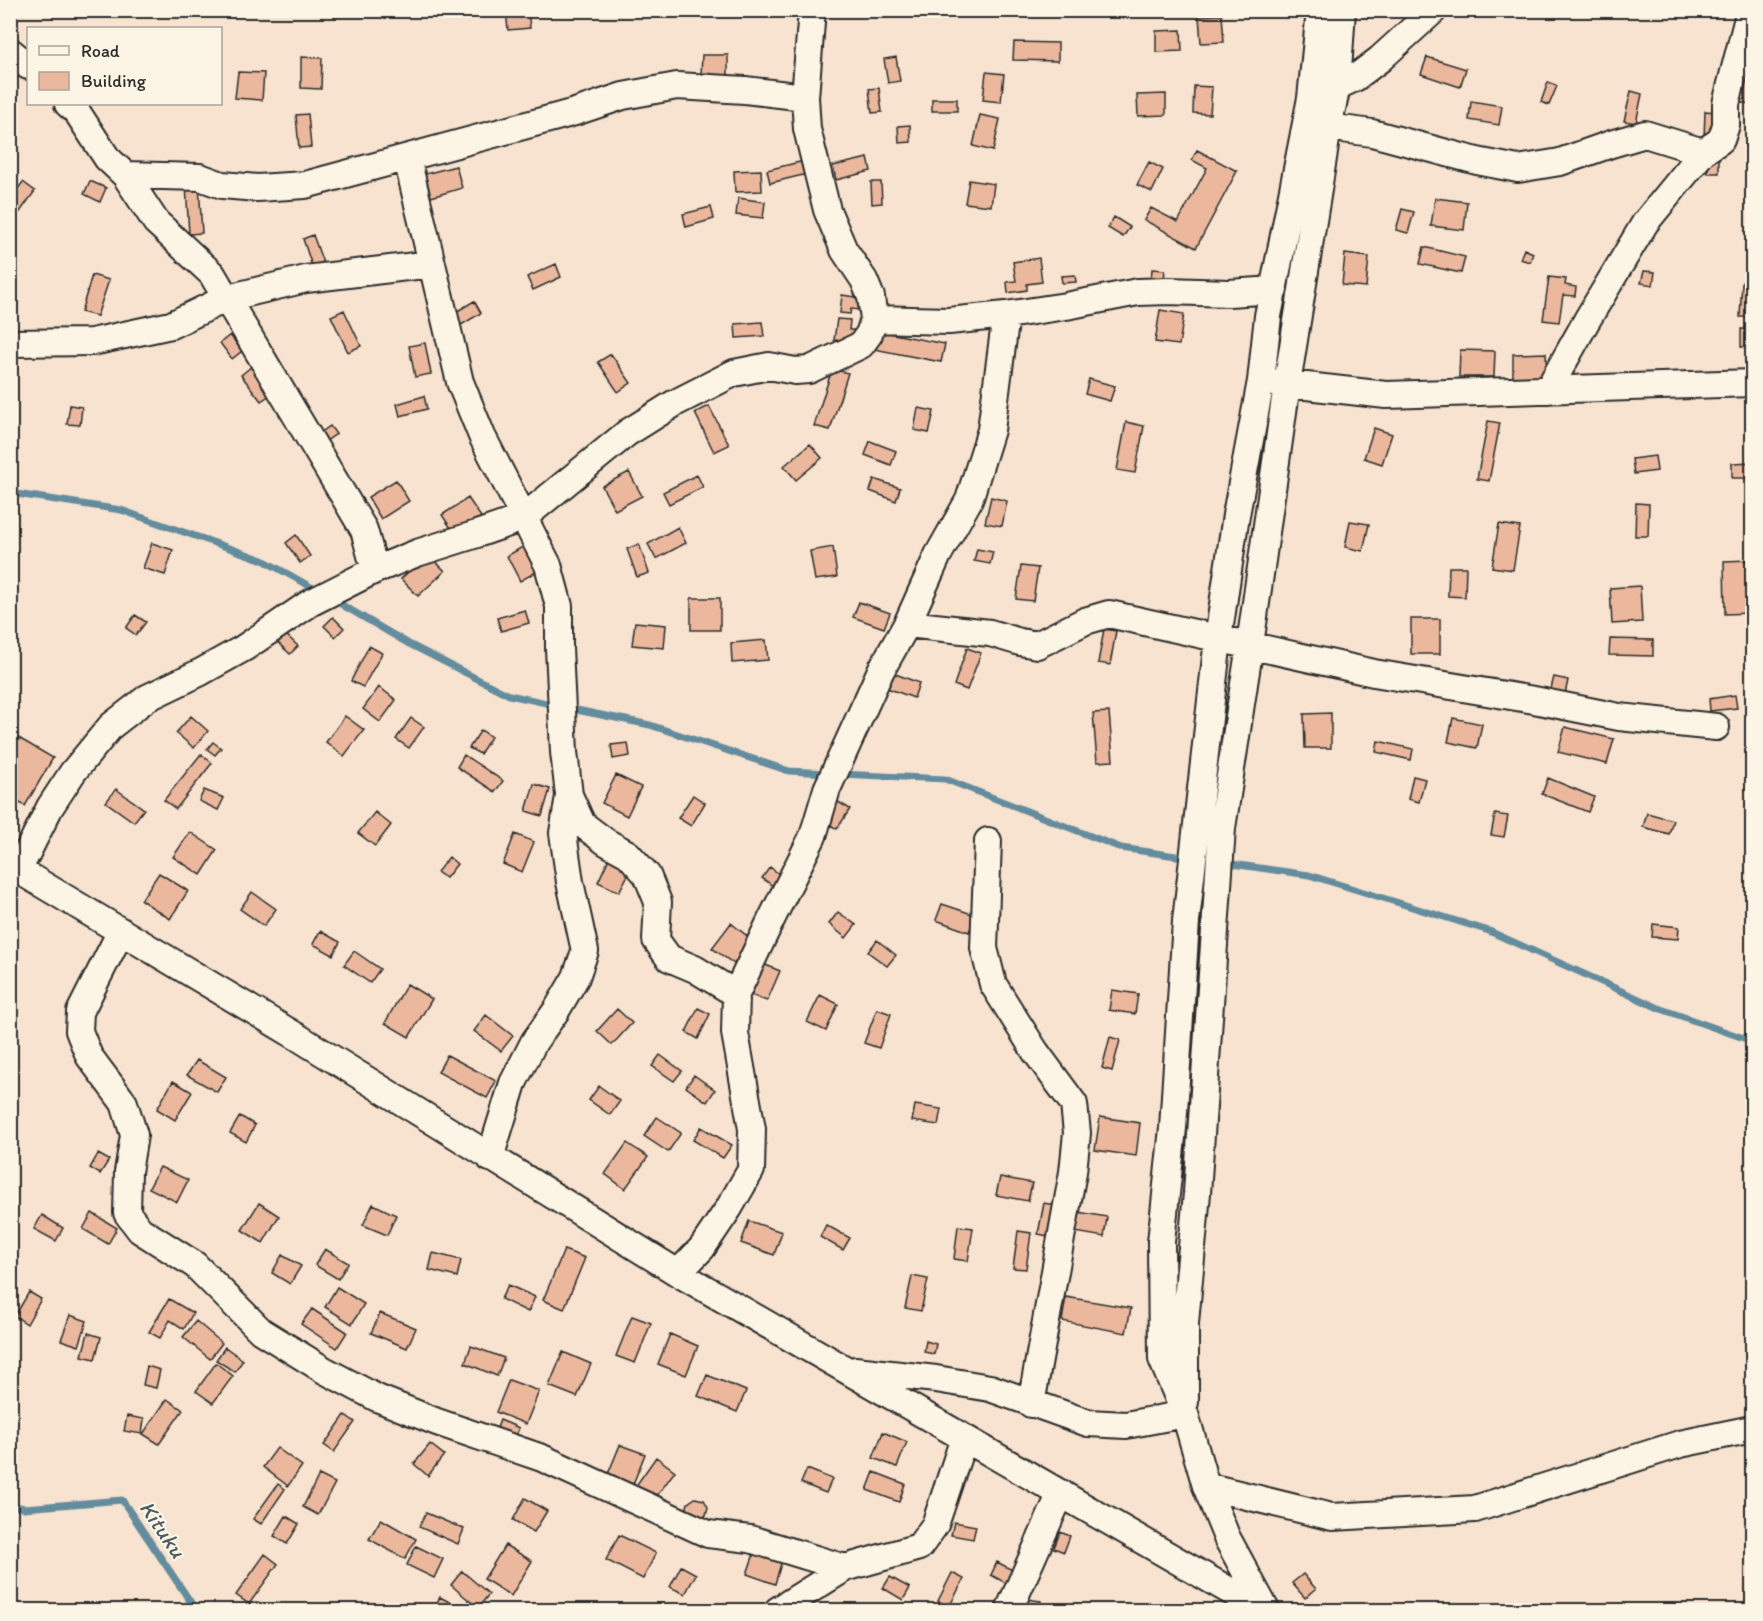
<svg xmlns="http://www.w3.org/2000/svg" width="1763" height="1621" font-family="Itim,sans-serif">
	<style>
		.lines { fill: none; stroke-linecap: round; stroke-linejoin: round }
		.stream { stroke: #648c9e; stroke-width: 7 }
		.building { fill: #ebb89d; stroke: #2b2b2b; stroke-width: 1.5 }
		.minor-casing { stroke: #2b2b2b; stroke-width: 30 }
		.minor { stroke: #fcf5e5; stroke-width: 26 }
		.labels { text-anchor: middle; stroke-width: 4.5; stroke-linejoin: round; paint-order: stroke }
		.water-label { font-size: 22px; font-style: italic; fill: #485b65; stroke: #fcf5e5 }
	</style>
	<rect width="100%" height="100%" fill="#f7e3cf"/>
	<filter id="ink" filterUnits="userSpaceOnUse"><feTurbulence type="fractalNoise" baseFrequency=".0167" numOctaves="2"/><feDisplacementMap in="SourceGraphic" scale="12" xChannelSelector="R" yChannelSelector="G"/><feConvolveMatrix kernelMatrix="1 2 1 2 8 2 1 2 1" color-interpolation-filters="sRGB"/></filter>
	<g filter="url(#ink)">
		<g class="lines">
			<path class="stream" d="M 10,493 L 121,510 L 263,560 L 320,592
				M 332,599 L 409,644 L 509,695 L 556,705
				M 567,708 L 650,725 L 789,771 L 828,773
				M 840,774 L 945,779 L 1121,848 L 1190,858
				M 1232,864 L 1309,875 L 1489,931 L 1661,1009 L 1752,1041
				M 10,1505 L 24,1508 L 122,1500 L 196,1610"/>
		</g>
		<path class="building" d="M 506,10 L 528,10 L 530,28 L 508,30 Z
			M 1222,15 L 1224,42 L 1201,43 L 1199,16 Z
			M 1181,30 L 1182,51 L 1156,52 L 1156,31 Z
			M 1014,42 L 1058,43 L 1058,61 L 1013,60 Z
			M 702,55 L 728,55 L 728,75 L 701,75 Z
			M 301,57 L 322,58 L 321,89 L 301,88 Z
			M 896,57 L 900,81 L 888,83 L 884,59 Z
			M 1427,57 L 1466,69 L 1460,87 L 1421,74 Z
			M 238,72 L 264,73 L 262,100 L 235,98 Z
			M 986,72 L 1004,74 L 1001,102 L 983,100 Z
			M 1736,77 L 1752,79 L 1752,104 L 1733,102 Z
			M 1548,82 L 1557,86 L 1549,105 L 1541,102 Z
			M 1194,86 L 1212,87 L 1210,114 L 1193,113 Z
			M 879,88 L 882,112 L 872,113 L 869,89 Z
			M 1631,91 L 1642,94 L 1636,123 L 1624,121 Z
			M 1166,94 L 1166,115 L 1138,116 L 1137,95 Z
			M 932,99 L 957,99 L 957,111 L 932,111 Z
			M 1471,101 L 1502,106 L 1499,125 L 1469,120 Z
			M 1705,111 L 1717,112 L 1717,139 L 1704,139 Z
			M 308,114 L 311,147 L 299,148 L 296,115 Z
			M 980,115 L 1000,119 L 993,151 L 973,146 Z
			M 910,125 L 911,142 L 899,143 L 898,126 Z
			M 1197,150 L 1237,171 L 1196,248 L 1144,220 L 1151,208 L 1178,222 L 1207,168 L 1192,160 Z
			M 1708,152 L 1719,152 L 1719,173 L 1708,173 Z
			M 868,158 L 871,171 L 836,180 L 833,166 Z
			M 804,161 L 807,174 L 770,183 L 767,170 Z
			M 1149,162 L 1163,169 L 1152,192 L 1137,185 Z
			M 456,166 L 462,188 L 431,197 L 425,174 Z
			M 761,170 L 762,191 L 735,192 L 734,171 Z
			M 969,180 L 994,184 L 991,206 L 965,203 Z
			M 90,181 L 106,188 L 100,202 L 84,194 Z
			M 23,182 L 35,191 L 17,216 L 10,212 L 10,199 Z
			M 871,182 L 881,182 L 882,203 L 872,204 Z
			M 186,185 L 199,185 L 202,233 L 189,234 Z
			M 738,198 L 765,202 L 763,218 L 736,215 Z
			M 1435,198 L 1467,202 L 1464,230 L 1431,226 Z
			M 711,207 L 714,219 L 686,227 L 683,214 Z
			M 1402,209 L 1414,212 L 1408,233 L 1396,230 Z
			M 1114,217 L 1130,227 L 1123,237 L 1108,228 Z
			M 313,235 L 323,263 L 312,266 L 303,239 Z
			M 1424,247 L 1465,257 L 1461,273 L 1420,264 Z
			M 1524,249 L 1533,253 L 1530,262 L 1520,259 Z
			M 1345,254 L 1369,257 L 1366,287 L 1342,285 Z
			M 1039,258 L 1042,282 L 1027,284 L 1027,290 L 1008,293 L 1007,282 L 1016,281 L 1013,262 Z
			M 556,264 L 561,277 L 533,290 L 527,277 Z
			M 1152,269 L 1165,270 L 1164,280 L 1151,279 Z
			M 1644,271 L 1655,272 L 1653,285 L 1641,283 Z
			M 92,275 L 109,280 L 97,316 L 81,312 Z
			M 1075,275 L 1076,282 L 1062,283 L 1061,276 Z
			M 1549,277 L 1566,279 L 1565,285 L 1576,287 L 1575,296 L 1563,295 L 1559,322 L 1543,320 Z
			M 1742,282 L 1752,283 L 1752,317 L 1740,317 Z
			M 842,295 L 862,298 L 860,310 L 851,309 L 850,314 L 840,313 Z
			M 474,301 L 481,313 L 458,327 L 451,315 Z
			M 344,310 L 361,346 L 348,352 L 331,316 Z
			M 1160,310 L 1184,314 L 1179,345 L 1155,342 Z
			M 837,319 L 850,320 L 849,330 L 856,330 L 855,342 L 834,340 Z
			M 762,322 L 764,336 L 736,338 L 735,324 Z
			M 1741,329 L 1751,329 L 1751,347 L 1741,347 Z
			M 878,331 L 945,344 L 941,362 L 874,349 Z
			M 230,335 L 242,351 L 232,359 L 220,343 Z
			M 425,343 L 431,374 L 415,377 L 409,346 Z
			M 1460,350 L 1495,351 L 1494,377 L 1459,377 Z
			M 1546,353 L 1547,377 L 1513,378 L 1513,354 Z
			M 611,354 L 631,383 L 618,392 L 598,362 Z
			M 252,366 L 273,393 L 261,401 L 241,375 Z
			M 832,369 L 848,373 L 830,430 L 814,426 Z
			M 1089,379 L 1115,386 L 1110,401 L 1085,394 Z
			M 424,396 L 427,409 L 400,416 L 397,404 Z
			M 70,405 L 82,407 L 80,425 L 67,424 Z
			M 709,406 L 729,445 L 714,452 L 695,413 Z
			M 918,408 L 934,411 L 929,433 L 914,430 Z
			M 1488,421 L 1500,423 L 1489,481 L 1477,479 Z
			M 1126,422 L 1144,426 L 1135,473 L 1117,470 Z
			M 330,426 L 336,434 L 322,444 L 316,436 Z
			M 1374,428 L 1392,434 L 1382,464 L 1364,458 Z
			M 870,441 L 896,451 L 891,465 L 865,455 Z
			M 810,444 L 822,458 L 796,480 L 784,466 Z
			M 1655,456 L 1657,471 L 1634,474 L 1632,459 Z
			M 1752,462 L 1752,478 L 1732,478 L 1732,463 Z
			M 629,472 L 642,496 L 615,510 L 602,486 Z
			M 697,475 L 703,487 L 669,504 L 663,492 Z
			M 874,479 L 900,488 L 896,501 L 870,491 Z
			M 396,480 L 409,501 L 381,519 L 368,497 Z
			M 991,497 L 1007,501 L 1002,526 L 985,523 Z
			M 468,498 L 483,520 L 457,537 L 442,515 Z
			M 1636,503 L 1649,504 L 1648,536 L 1635,536 Z
			M 1350,521 L 1369,524 L 1363,551 L 1345,547 Z
			M 1499,524 L 1520,527 L 1513,570 L 1492,567 Z
			M 678,527 L 686,543 L 656,559 L 648,544 Z
			M 296,535 L 310,556 L 300,563 L 286,543 Z
			M 152,543 L 173,550 L 165,575 L 143,568 Z
			M 639,544 L 649,573 L 637,577 L 627,549 Z
			M 524,546 L 538,571 L 520,581 L 507,556 Z
			M 833,547 L 837,577 L 815,580 L 810,551 Z
			M 977,549 L 993,552 L 990,564 L 974,561 Z
			M 427,553 L 445,571 L 418,596 L 401,579 Z
			M 1750,560 L 1751,613 L 1725,614 L 1724,561 Z
			M 1021,566 L 1038,568 L 1033,601 L 1016,599 Z
			M 1449,567 L 1466,567 L 1465,597 L 1448,596 Z
			M 1640,586 L 1642,622 L 1612,624 L 1610,588 Z
			M 691,598 L 720,598 L 720,630 L 691,630 Z
			M 859,602 L 890,613 L 884,628 L 853,617 Z
			M 525,610 L 529,623 L 501,631 L 497,618 Z
			M 135,615 L 146,622 L 136,635 L 126,628 Z
			M 333,617 L 344,628 L 335,637 L 324,626 Z
			M 1411,619 L 1440,619 L 1440,654 L 1411,654 Z
			M 635,622 L 666,625 L 664,648 L 632,645 Z
			M 1104,629 L 1116,631 L 1110,665 L 1098,663 Z
			M 283,632 L 298,646 L 290,654 L 275,640 Z
			M 1610,639 L 1653,640 L 1653,656 L 1609,655 Z
			M 766,640 L 768,660 L 732,663 L 731,643 Z
			M 369,646 L 382,653 L 363,687 L 351,681 Z
			M 967,648 L 981,653 L 967,690 L 954,685 Z
			M 893,673 L 919,683 L 914,698 L 887,688 Z
			M 1554,677 L 1568,680 L 1564,699 L 1549,696 Z
			M 379,687 L 396,700 L 380,722 L 363,709 Z
			M 1735,695 L 1737,708 L 1710,711 L 1709,699 Z
			M 1109,712 L 1113,761 L 1097,762 L 1093,713 Z
			M 1331,713 L 1331,748 L 1305,748 L 1304,714 Z
			M 191,716 L 208,731 L 194,748 L 176,733 Z
			M 345,716 L 364,730 L 344,756 L 326,742 Z
			M 411,718 L 424,727 L 409,748 L 396,739 Z
			M 1453,718 L 1482,724 L 1477,748 L 1448,742 Z
			M 1565,727 L 1614,739 L 1607,764 L 1558,752 Z
			M 481,730 L 491,737 L 480,754 L 469,748 Z
			M 10,733 L 53,758 L 25,806 L 10,797 Z
			M 1378,741 L 1413,749 L 1411,760 L 1376,752 Z
			M 213,742 L 221,748 L 215,755 L 207,749 Z
			M 628,743 L 630,756 L 613,759 L 611,745 Z
			M 201,754 L 212,763 L 176,809 L 164,800 Z
			M 464,755 L 503,781 L 495,792 L 457,767 Z
			M 616,775 L 641,787 L 627,816 L 602,803 Z
			M 1413,776 L 1425,779 L 1419,802 L 1408,799 Z
			M 1548,778 L 1594,797 L 1588,812 L 1542,794 Z
			M 534,784 L 550,789 L 542,816 L 526,811 Z
			M 116,789 L 144,809 L 134,822 L 106,802 Z
			M 204,790 L 224,798 L 218,810 L 199,801 Z
			M 693,795 L 705,803 L 691,826 L 678,818 Z
			M 835,800 L 850,809 L 837,829 L 822,820 Z
			M 375,812 L 391,825 L 375,846 L 358,833 Z
			M 1647,813 L 1673,820 L 1669,834 L 1643,827 Z
			M 1495,814 L 1508,816 L 1504,837 L 1491,835 Z
			M 190,832 L 217,850 L 201,875 L 173,857 Z
			M 515,834 L 534,842 L 522,872 L 503,864 Z
			M 610,856 L 632,867 L 619,892 L 598,882 Z
			M 449,857 L 457,864 L 446,878 L 437,872 Z
			M 770,867 L 789,882 L 782,892 L 762,878 Z
			M 159,873 L 188,891 L 170,919 L 141,900 Z
			M 252,892 L 276,909 L 264,926 L 240,909 Z
			M 942,904 L 975,915 L 969,932 L 936,920 Z
			M 838,912 L 856,925 L 846,938 L 829,924 Z
			M 731,923 L 752,940 L 734,964 L 712,948 Z
			M 1653,924 L 1679,927 L 1678,939 L 1652,937 Z
			M 320,931 L 340,942 L 333,955 L 313,944 Z
			M 877,940 L 896,955 L 887,966 L 868,952 Z
			M 354,951 L 380,969 L 370,983 L 344,965 Z
			M 756,961 L 780,971 L 767,1001 L 743,992 Z
			M 407,984 L 432,999 L 409,1037 L 385,1023 Z
			M 1112,990 L 1138,994 L 1135,1014 L 1109,1010 Z
			M 820,995 L 838,1004 L 826,1031 L 807,1022 Z
			M 698,1008 L 710,1014 L 698,1039 L 686,1032 Z
			M 617,1009 L 632,1023 L 612,1045 L 597,1031 Z
			M 877,1009 L 891,1014 L 879,1048 L 864,1043 Z
			M 486,1015 L 513,1036 L 501,1051 L 474,1031 Z
			M 1110,1037 L 1120,1040 L 1112,1071 L 1102,1068 Z
			M 447,1055 L 496,1081 L 487,1098 L 438,1072 Z
			M 660,1055 L 682,1071 L 674,1081 L 652,1066 Z
			M 197,1060 L 226,1077 L 217,1092 L 187,1075 Z
			M 694,1075 L 715,1090 L 707,1102 L 686,1087 Z
			M 173,1081 L 192,1092 L 175,1120 L 157,1109 Z
			M 599,1086 L 620,1101 L 610,1115 L 589,1100 Z
			M 915,1105 L 941,1109 L 938,1125 L 912,1121 Z
			M 240,1116 L 255,1125 L 246,1142 L 230,1133 Z
			M 657,1117 L 681,1133 L 668,1152 L 644,1136 Z
			M 1100,1117 L 1140,1123 L 1136,1156 L 1095,1150 Z
			M 701,1127 L 732,1145 L 723,1158 L 693,1140 Z
			M 627,1143 L 648,1157 L 625,1189 L 605,1174 Z
			M 98,1154 L 109,1160 L 100,1174 L 90,1168 Z
			M 160,1167 L 188,1180 L 177,1202 L 149,1188 Z
			M 1000,1177 L 1032,1183 L 1028,1201 L 996,1195 Z
			M 259,1203 L 279,1216 L 263,1243 L 242,1230 Z
			M 1044,1203 L 1059,1206 L 1053,1237 L 1038,1234 Z
			M 373,1204 L 396,1215 L 387,1235 L 363,1225 Z
			M 1078,1212 L 1107,1217 L 1104,1237 L 1075,1232 Z
			M 92,1213 L 117,1228 L 108,1244 L 83,1229 Z
			M 42,1215 L 63,1228 L 56,1241 L 34,1229 Z
			M 749,1221 L 782,1232 L 774,1255 L 741,1243 Z
			M 826,1225 L 850,1238 L 843,1250 L 820,1237 Z
			M 958,1226 L 973,1228 L 968,1261 L 954,1259 Z
			M 1018,1231 L 1031,1233 L 1026,1269 L 1013,1268 Z
			M 325,1249 L 348,1263 L 338,1279 L 315,1265 Z
			M 564,1250 L 585,1258 L 564,1309 L 543,1300 Z
			M 433,1253 L 461,1260 L 457,1277 L 429,1270 Z
			M 282,1255 L 301,1266 L 290,1284 L 272,1273 Z
			M 912,1276 L 928,1279 L 921,1311 L 905,1308 Z
			M 508,1285 L 535,1297 L 528,1312 L 501,1299 Z
			M 337,1287 L 364,1304 L 352,1324 L 325,1307 Z
			M 29,1292 L 41,1299 L 27,1324 L 15,1316 Z
			M 1066,1297 L 1131,1308 L 1126,1333 L 1062,1321 Z
			M 169,1299 L 193,1313 L 184,1329 L 170,1320 L 160,1338 L 149,1332 Z
			M 312,1309 L 347,1332 L 337,1348 L 301,1324 Z
			M 380,1313 L 416,1328 L 407,1348 L 371,1333 Z
			M 70,1315 L 87,1321 L 79,1346 L 61,1340 Z
			M 632,1316 L 651,1323 L 635,1363 L 616,1356 Z
			M 196,1321 L 222,1343 L 210,1359 L 183,1337 Z
			M 88,1333 L 101,1337 L 95,1359 L 82,1356 Z
			M 670,1334 L 698,1346 L 686,1375 L 658,1364 Z
			M 926,1341 L 936,1344 L 934,1354 L 924,1352 Z
			M 471,1346 L 504,1358 L 497,1376 L 465,1363 Z
			M 225,1347 L 243,1360 L 235,1372 L 216,1360 Z
			M 563,1352 L 591,1364 L 577,1397 L 549,1386 Z
			M 216,1363 L 233,1376 L 213,1403 L 196,1391 Z
			M 147,1366 L 160,1370 L 156,1388 L 143,1385 Z
			M 707,1375 L 746,1391 L 737,1412 L 698,1396 Z
			M 509,1380 L 539,1391 L 526,1424 L 496,1412 Z
			M 167,1399 L 183,1410 L 159,1444 L 143,1434 Z
			M 345,1415 L 355,1422 L 334,1452 L 324,1445 Z
			M 127,1416 L 144,1419 L 142,1434 L 124,1431 Z
			M 500,1420 L 519,1428 L 513,1443 L 494,1436 Z
			M 883,1432 L 907,1442 L 897,1467 L 873,1458 Z
			M 430,1444 L 444,1455 L 428,1476 L 414,1464 Z
			M 620,1445 L 645,1454 L 633,1484 L 608,1474 Z
			M 277,1448 L 302,1466 L 288,1486 L 263,1467 Z
			M 656,1457 L 675,1471 L 654,1500 L 635,1487 Z
			M 807,1469 L 832,1479 L 826,1493 L 801,1483 Z
			M 874,1472 L 905,1484 L 899,1502 L 867,1490 Z
			M 319,1475 L 335,1483 L 318,1515 L 303,1507 Z
			M 278,1484 L 285,1489 L 261,1524 L 253,1519 Z
			M 525,1498 L 547,1511 L 534,1532 L 513,1520 Z
			M 695,1498 L 704,1500 L 708,1507 L 706,1515 L 699,1520 L 686,1511 L 688,1503 Z
			M 426,1513 L 464,1529 L 458,1544 L 419,1527 Z
			M 286,1516 L 299,1524 L 287,1544 L 274,1536 Z
			M 381,1519 L 416,1539 L 405,1559 L 369,1539 Z
			M 954,1522 L 976,1526 L 973,1539 L 951,1535 Z
			M 1060,1532 L 1070,1536 L 1064,1552 L 1054,1548 Z
			M 619,1535 L 656,1553 L 643,1579 L 606,1560 Z
			M 505,1545 L 532,1561 L 511,1596 L 484,1579 Z
			M 416,1546 L 443,1559 L 434,1578 L 407,1565 Z
			M 755,1551 L 782,1560 L 775,1584 L 747,1574 Z
			M 265,1554 L 278,1564 L 249,1604 L 236,1595 Z
			M 997,1562 L 1020,1574 L 1013,1587 L 991,1575 Z
			M 681,1566 L 696,1574 L 685,1594 L 670,1587 Z
			M 462,1571 L 489,1594 L 478,1608 L 451,1585 Z
			M 952,1573 L 964,1579 L 949,1607 L 938,1601 Z
			M 1303,1574 L 1316,1589 L 1305,1598 L 1292,1583 Z
			M 890,1577 L 910,1588 L 903,1600 L 883,1588 Z
			M 440,1597 L 457,1606 L 454,1610 L 433,1610 Z
			M 1025,1599 L 1041,1601 L 1040,1610 L 1023,1610 Z"/>
		<g class="lines">
			<g class="minor-casing">
				<path id="minor" d="M 10,51 L 28,66
					M 1325,92 L 1355,78 L 1380,59 L 1434,10
					M 68,104 L 77,112 L 107,158 L 125,175 L 156,222 L 212,274 L 364,530 L 375,570
					M 1312,125 L 1372,133 L 1477,161 L 1518,169 L 1560,162 L 1611,144 L 1645,134 L 1703,152
					M 407,158 L 460,382 L 482,436 L 548,565 L 559,606 L 559,648 L 564,752 L 569,795 L 582,824 L 606,842 L 628,854 L 647,875 L 658,902 L 656,940 L 669,958 L 695,969 L 736,994
					M 125,175 L 200,177 L 222,185 L 257,188 L 305,185 L 575,112 L 623,96 L 677,86 L 745,90 L 805,97
					M 874,319 L 949,321 L 1006,315 L 1066,306 L 1138,292 L 1168,291 L 1229,293 L 1274,290
					M 10,343 L 92,342 L 171,325 L 227,298 L 306,279 L 432,264
					M 1271,382 L 1386,395 L 1752,383
					M 1548,390 L 1587,320 L 1645,223 L 1703,152 L 1721,140 L 1726,125 L 1726,104 L 1732,80 L 1750,10
					M 907,624 L 990,633 L 1020,642 L 1037,645 L 1085,621 L 1109,614 L 1374,673 L 1534,700 L 1619,717 L 1716,727
					M 988,841 L 984,948 L 993,984 L 1035,1051 L 1074,1104 L 1077,1133 L 1073,1172 L 1031,1404
					M 10,865 L 296,1036 L 678,1273 L 1263,1610
					M 19,869 L 50,807 L 73,772 L 111,726 L 147,698 L 201,672 L 244,648 L 310,603 L 375,570 L 417,553 L 477,534 L 523,518 L 627,433 L 675,403 L 734,373 L 769,366 L 795,371 L 809,370 L 861,345 L 869,334 L 874,319 L 871,297 L 864,280 L 844,250 L 827,210 L 807,129 L 805,97 L 812,10
					M 121,931 L 80,1012 L 79,1031 L 89,1056 L 124,1103 L 134,1135 L 128,1172 L 127,1213 L 140,1230 L 195,1265 L 261,1331 L 324,1370 L 377,1398 L 437,1422 L 542,1458 L 708,1534 L 750,1539 L 845,1568
					M 490,1158 L 513,1083 L 534,1042 L 556,1011 L 576,977 L 585,951 L 570,882 L 563,833 L 569,796
					M 678,1273 L 702,1248 L 729,1208 L 751,1170 L 752,1129 L 735,1033 L 736,994 L 771,920 L 813,836 L 827,789 L 881,670 L 907,624 L 938,555 L 969,500 L 991,430 L 1006,315
					M 855,1370 L 936,1379 L 990,1388 L 1088,1423 L 1126,1425 L 1185,1414
					M 1185,1402 L 1185,1323 L 1197,1193 L 1222,828 L 1250,645 L 1287,384 L 1328,127 L 1337,86 L 1342,10
					M 1206,1486 L 1332,1517 L 1475,1509 L 1680,1444 L 1752,1429
					M 778,1610 L 845,1568 L 919,1547 L 935,1525 L 964,1438
					M 1009,1610 L 1061,1493
					M 1266,1610 L 1227,1538 L 1206,1486 L 1185,1414 L 1162,1359 L 1161,1242 L 1173,1128 L 1186,921 L 1218,639 L 1236,515 L 1261,381 L 1268,316 L 1311,98 L 1320,10"/>
			</g>
			<use href="#minor" class="minor"/>
		</g>
	</g>
	<g class="labels">
		<g class="water-label">
			<text transform="translate(163 1529) rotate(56)" y="8">Kituku</text>
		</g>
	</g>
	<rect width="1763" height="1621" fill="none" stroke="#fcf5e5" stroke-width="36"/>
	<rect x="18" y="18" width="1727" height="1585" fill="none" stroke="#2b2b2b" stroke-width="2" filter="url(#ink)"/>
	<rect x="27" y="27" width="195" height="78" fill="#fcf5e5" stroke="#a8a49b" stroke-width="1.5"/>
	<rect x="39" y="46" width="30" height="9" fill="#fcf5e5" stroke="#a8a49b" stroke-width="1.5"/>
	<text x="81" y="57" font-size="18" fill="#2b2b2b">Road</text>
	<rect x="39" y="72" width="30" height="18" fill="#ebb89d" stroke="#a8a49b" stroke-width="1.5"/>
	<text x="81" y="87" font-size="18" fill="#2b2b2b">Building</text>
</svg>
